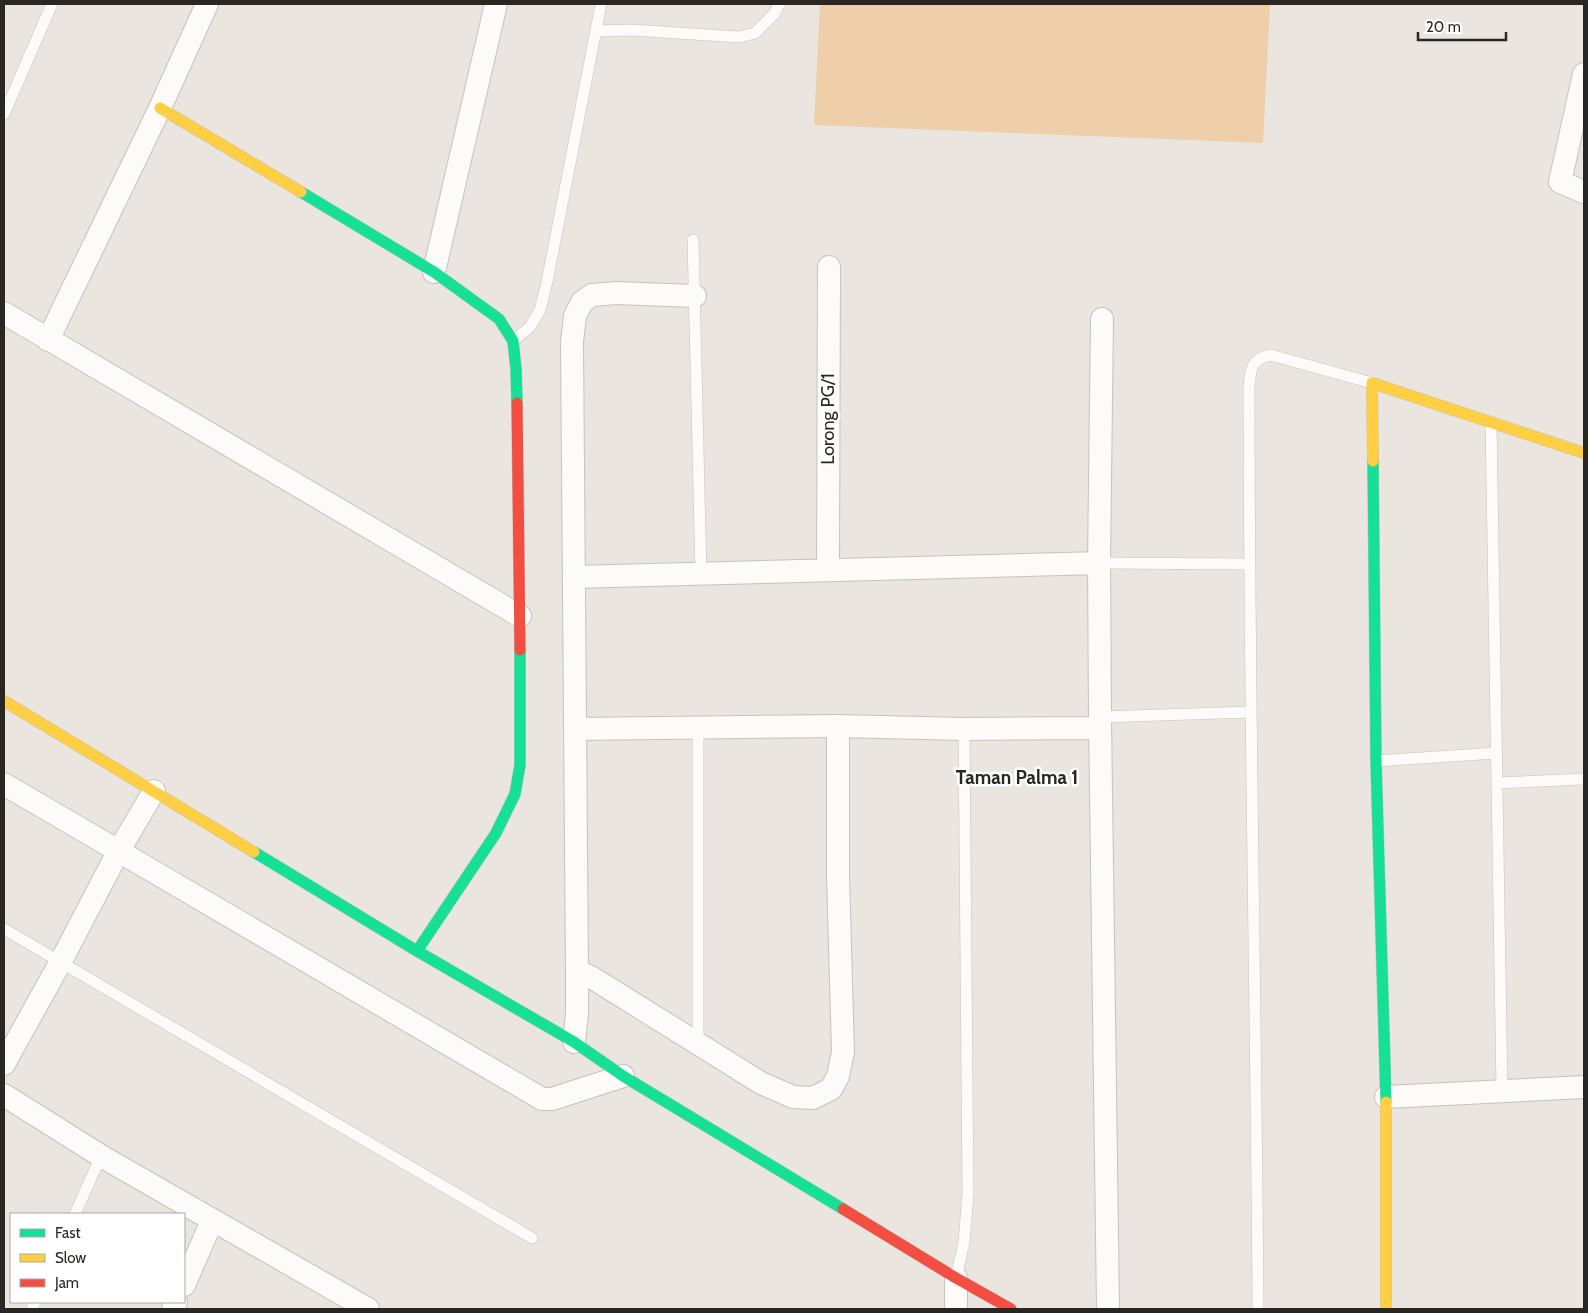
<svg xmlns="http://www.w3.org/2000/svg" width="1588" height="1313" font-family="Cabin,sans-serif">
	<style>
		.green { fill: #efcfaa }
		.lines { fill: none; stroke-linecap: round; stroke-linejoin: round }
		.lane-casing { stroke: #c6c2bd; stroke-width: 12 }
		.street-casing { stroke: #c6c2bd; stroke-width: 24 }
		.fast-casing { stroke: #c6c2bd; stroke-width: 12 }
		.slow-casing { stroke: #c6c2bd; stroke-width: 12 }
		.jam-casing { stroke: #c6c2bd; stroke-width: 12 }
		.lane { stroke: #fcfbfa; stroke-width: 11 }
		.street { stroke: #fcfbfa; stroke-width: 22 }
		.fast { stroke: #16e098; stroke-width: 11 }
		.slow { stroke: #ffcf43; stroke-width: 11 }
		.jam { stroke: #f24e42; stroke-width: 11 }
		.labels { text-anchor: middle; stroke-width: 5; stroke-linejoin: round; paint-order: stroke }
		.street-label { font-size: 18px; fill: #2a2723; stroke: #fff }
		.neighbourhood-label { font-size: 19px; font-weight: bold; fill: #2a2723; stroke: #fff }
	</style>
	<rect width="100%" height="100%" fill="#eae5df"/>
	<path class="green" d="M 820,4 L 1270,4 L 1263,143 L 814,125 Z"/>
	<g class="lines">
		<g class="lane-casing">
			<path id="lane" d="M 596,31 L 632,30 L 739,37 L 755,33 L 775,13 L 779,4
				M 4,114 L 52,4
				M 693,240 L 701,574
				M 513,341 L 530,327 L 540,310 L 547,282 L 601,4
				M 1491,422 L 1502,1091
				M 1099,563 L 1249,564
				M 1100,717 L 1251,712
				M 1376,761 L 1496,753
				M 1497,783 L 1584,779
				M 4,929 L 532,1238
				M 698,1044 L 698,727
				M 75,1214 L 101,1156
				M 956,1278 L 964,1242 L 968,1194 L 964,729
				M 32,1309 L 35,1302
				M 1258,1309 C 1256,1001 1249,693 1249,385 C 1251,367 1252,359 1271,355 L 1372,383"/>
		</g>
		<g class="street-casing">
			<path id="street" d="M 1584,74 L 1560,182 L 1584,192
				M 434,272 L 496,4
				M 4,313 L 520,616
				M 1102,319 L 1099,563 L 1100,717 L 1108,1309
				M 48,340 L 160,108 L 207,4
				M 828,570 L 829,267
				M 574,577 L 1099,563
				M 576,729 L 838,726 L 964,729 L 1100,728
				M 4,784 L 542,1099 L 552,1099 L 623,1076
				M 577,971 L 591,977 L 761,1083 L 793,1097 L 813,1098 L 831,1089 L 838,1076 L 843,1052 L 838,876 L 838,726
				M 574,1042 L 577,1014 L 577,971 L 572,342 L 575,316 L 582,302 L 592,295 L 616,293 L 695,296
				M 4,1064 L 60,963 L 118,852 L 154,791
				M 4,1095 L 101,1156 L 368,1309
				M 1386,1097 L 1584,1087
				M 184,1285 L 212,1221
				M 173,1309 L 176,1302
				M 956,1309 L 956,1278"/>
		</g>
		<g class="fast-casing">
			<path id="fast" d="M 301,192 L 434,272 L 499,319 L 513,341 L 516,369 L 517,403
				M 1373,461 L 1376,761 L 1386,1102
				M 254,852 L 417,951 L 574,1042 L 623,1076 L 843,1209
				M 417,951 L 496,833 L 515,794 L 520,765 L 520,650"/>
		</g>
		<g class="slow-casing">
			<path id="slow" d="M 160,108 L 301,192
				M 1373,461 L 1372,383 L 1584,453
				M 4,701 L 254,852
				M 1386,1102 L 1386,1309"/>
		</g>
		<g class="jam-casing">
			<path id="jam" d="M 517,403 L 520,650
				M 843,1209 L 956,1278 L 1011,1309"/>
		</g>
		<use href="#lane" class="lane"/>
		<use href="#street" class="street"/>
		<use href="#fast" class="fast"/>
		<use href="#slow" class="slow"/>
		<use href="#jam" class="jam"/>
	</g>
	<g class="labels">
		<g class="street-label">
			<text transform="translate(828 419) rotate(-90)" y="6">Lorong PG/1</text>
		</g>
		<g class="neighbourhood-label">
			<text x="1017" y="784">Taman Palma 1</text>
		</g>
	</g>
	<rect width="1588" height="1313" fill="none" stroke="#2a2723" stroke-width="10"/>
	<rect x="10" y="1213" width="175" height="90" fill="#ffffff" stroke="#aaa9a7"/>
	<rect x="20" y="1229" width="25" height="8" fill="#16e098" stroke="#aaa9a7"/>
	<text x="55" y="1238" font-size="15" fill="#2a2723">Fast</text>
	<rect x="20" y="1254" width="25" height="8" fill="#ffcf43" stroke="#aaa9a7"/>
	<text x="55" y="1263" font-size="15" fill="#2a2723">Slow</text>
	<rect x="20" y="1279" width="25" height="8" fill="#f24e42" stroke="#aaa9a7"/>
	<text x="55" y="1288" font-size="15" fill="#2a2723">Jam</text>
	<path d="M1418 32v8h88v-8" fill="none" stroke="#2a2723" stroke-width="2.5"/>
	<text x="1426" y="32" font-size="15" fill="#2a2723" stroke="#ffffff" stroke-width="4" paint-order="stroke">20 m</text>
</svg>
